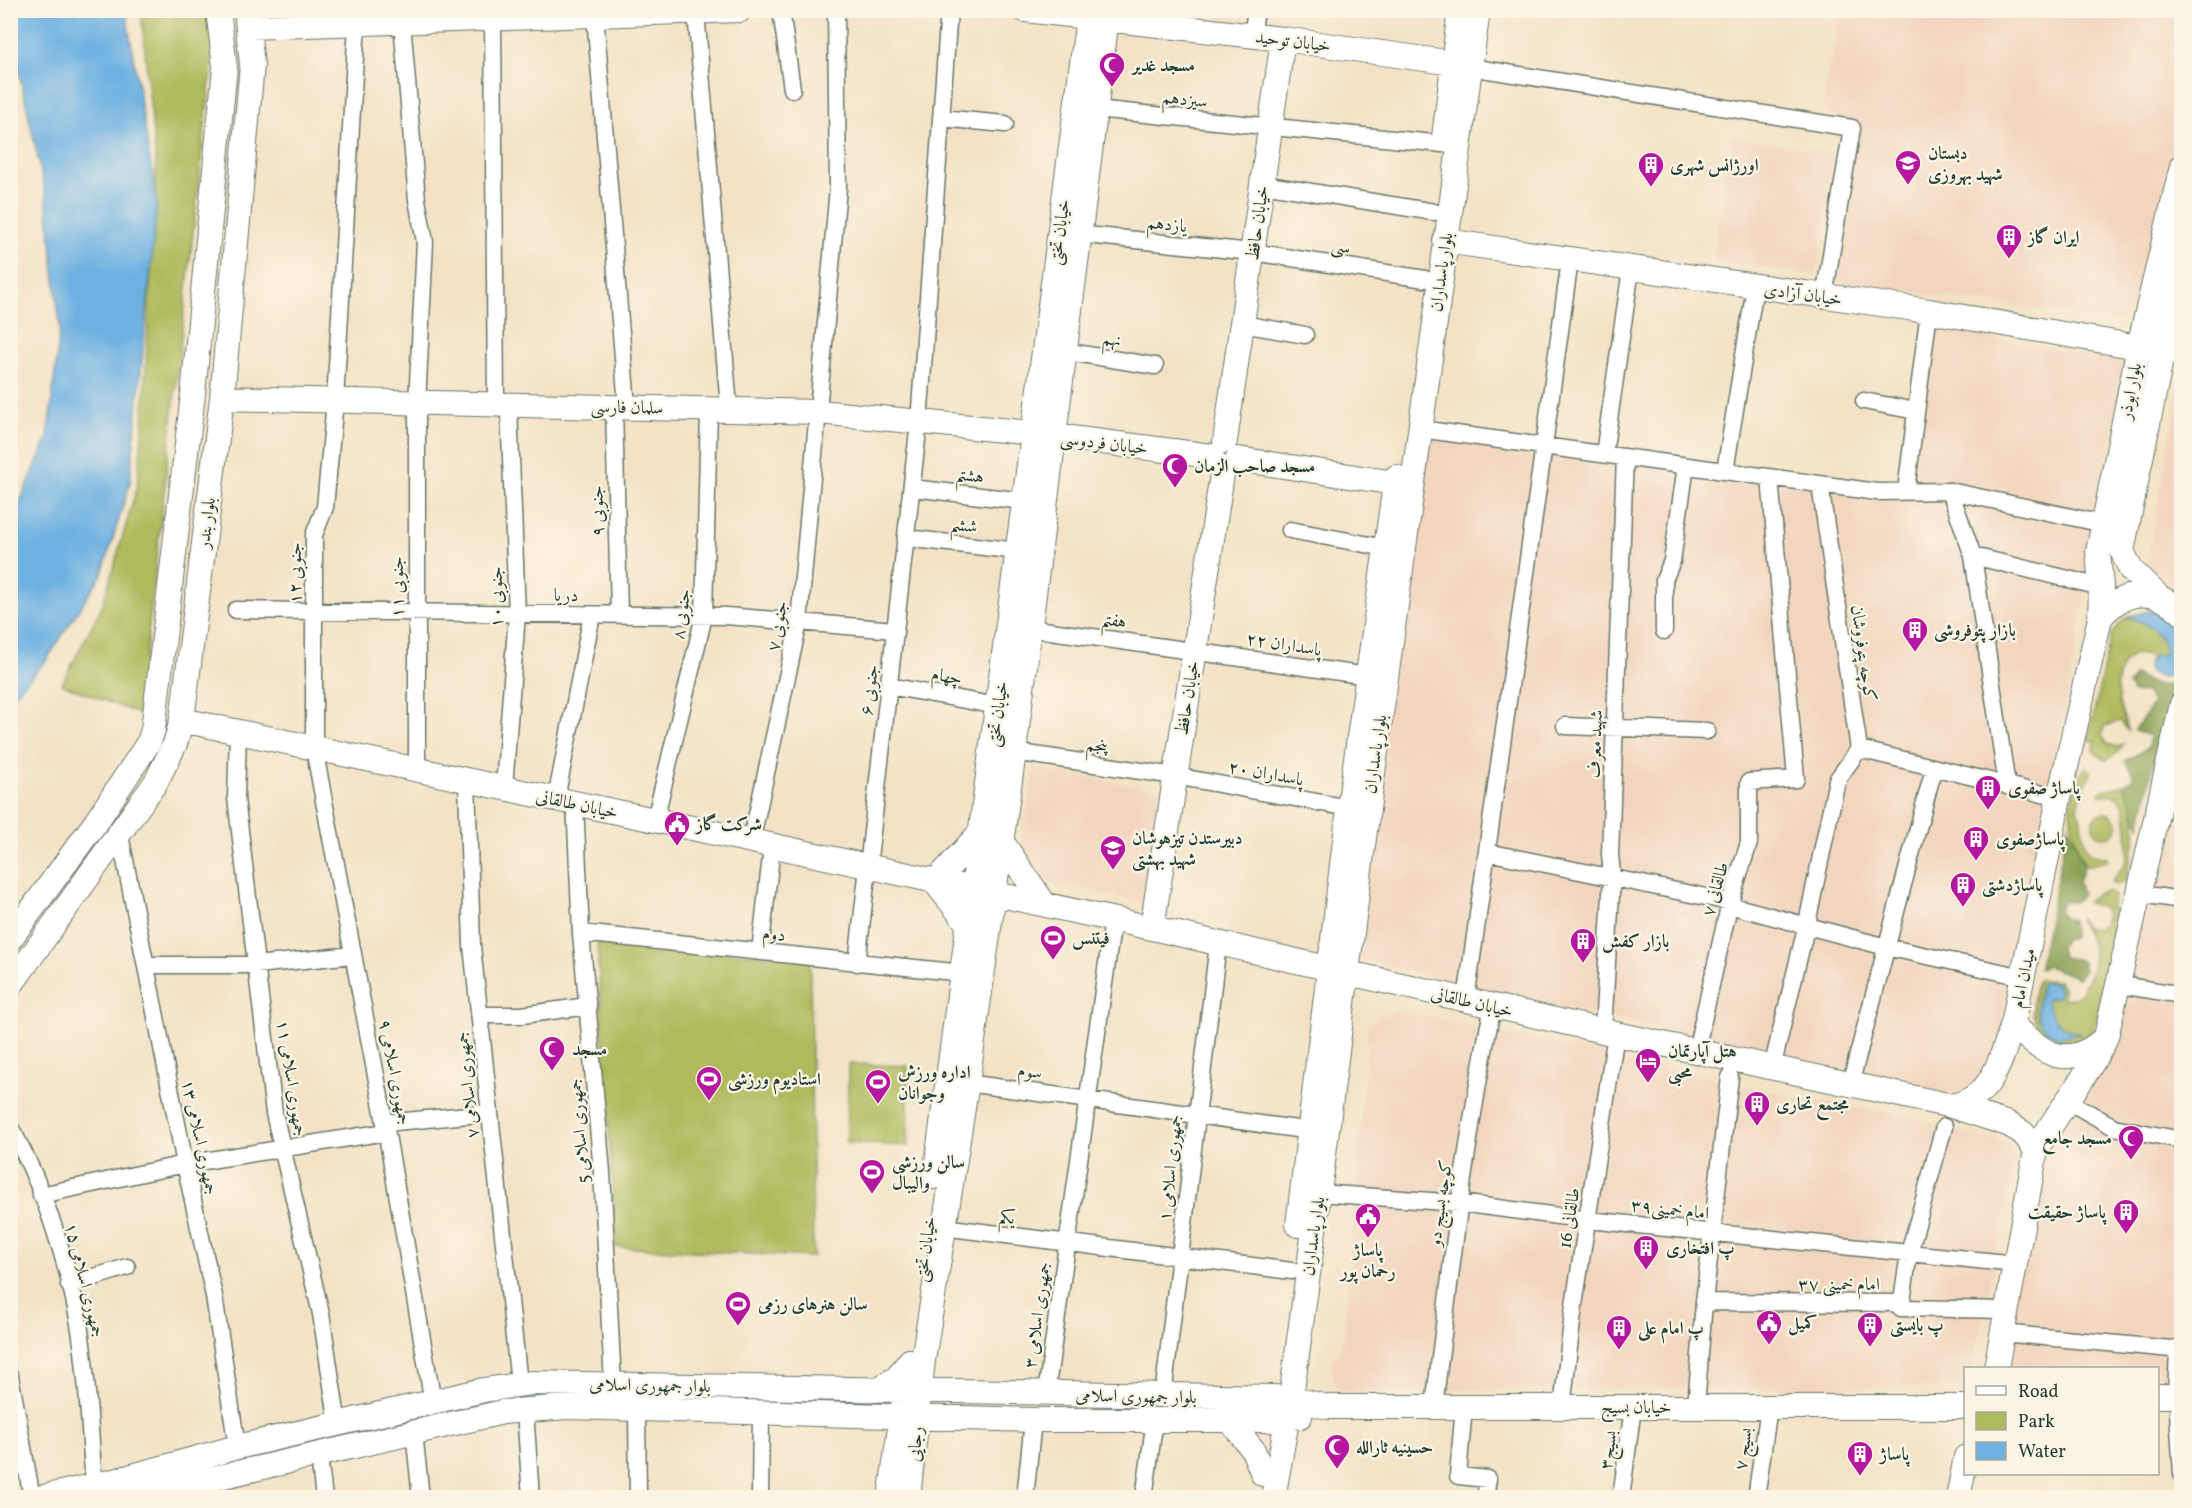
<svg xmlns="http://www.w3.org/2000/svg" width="2192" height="1508" font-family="Vollkorn,Amiri,serif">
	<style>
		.built { fill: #f2d5be }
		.green { fill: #afba5c; stroke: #677c48; stroke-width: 1.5 }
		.forest { fill: #8ba254; stroke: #557044; stroke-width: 1.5 }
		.water { fill: #6db1e2; stroke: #46778b; stroke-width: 1.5 }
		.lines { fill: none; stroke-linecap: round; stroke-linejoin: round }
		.street-casing { stroke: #697767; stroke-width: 19 }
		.secondary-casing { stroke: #697767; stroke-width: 26 }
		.street { stroke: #fff; stroke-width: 16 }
		.secondary { stroke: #fff; stroke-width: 24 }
		.labels { text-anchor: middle; stroke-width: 4.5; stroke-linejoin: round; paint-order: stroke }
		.street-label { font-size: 18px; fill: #1f3d34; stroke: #fcf5e5 }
		.poi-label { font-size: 18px; font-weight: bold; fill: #1f3d34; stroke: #fcf5e5; text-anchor: start }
	</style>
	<rect width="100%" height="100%" fill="#fcf5e5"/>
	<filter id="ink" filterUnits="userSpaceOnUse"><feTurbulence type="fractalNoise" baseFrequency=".0167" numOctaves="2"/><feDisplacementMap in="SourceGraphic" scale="12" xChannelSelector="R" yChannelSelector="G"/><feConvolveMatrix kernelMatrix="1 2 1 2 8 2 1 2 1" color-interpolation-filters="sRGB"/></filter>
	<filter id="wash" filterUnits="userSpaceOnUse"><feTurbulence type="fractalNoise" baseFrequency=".008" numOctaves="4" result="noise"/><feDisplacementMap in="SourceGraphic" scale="24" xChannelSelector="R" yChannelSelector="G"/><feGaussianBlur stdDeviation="1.35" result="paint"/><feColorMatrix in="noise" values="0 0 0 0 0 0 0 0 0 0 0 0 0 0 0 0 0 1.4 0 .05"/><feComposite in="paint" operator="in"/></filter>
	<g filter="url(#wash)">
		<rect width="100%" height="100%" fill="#f3e2c5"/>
		<path class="built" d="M 1840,11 L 2181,11 L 2181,117 L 2142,294 L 2121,321 L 1837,282 L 1852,129 L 1822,107 Z
			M 1731,137 L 1835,153 L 1816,275 L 1713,260 Z
			M 1931,327 L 2127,363 L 2094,518 L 1906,491 Z
			M 2181,377 L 2181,610 L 2147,562 Z
			M 1420,429 L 1951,495 L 2099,527 L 2005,1014 L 1987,1079 L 1953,1095 L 1357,959 Z
			M 2181,701 L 2181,1395 L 2158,1395 L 2158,1368 L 1996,1368 L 2036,1150 L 2088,1073 Z
			M 1034,768 L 1160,790 L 1142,902 L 1042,881 L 1020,848 Z
			M 1396,1010 L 1793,1096 L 1879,1110 L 2006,1142 L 2013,1150 L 2015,1161 L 1972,1368 L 1966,1368 L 1965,1381 L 1956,1387 L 1843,1387 L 1841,1392 L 1734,1387 L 1342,1391 L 1334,1381 L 1332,1363 L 1343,1345 L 1368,1026 L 1378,1017 Z"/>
		<path class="green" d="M 141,11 L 209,11 L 214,46 L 139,714 L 62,684 L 103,604 L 137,487 L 143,427 L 156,164 Z
			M 2149,611 C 2178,620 2192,653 2168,676 L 2159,677 L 2149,670 L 2147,665 L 2152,656 L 2136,654 L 2123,663 C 2111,689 2120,707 2129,732 L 2121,721 L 2104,726 L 2102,736 L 2107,743 L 2117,747 L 2123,744 L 2117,753 L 2105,760 L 2094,752 L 2095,741 L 2088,740 L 2111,634 L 2126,617 Z
			M 2086,767 L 2092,772 L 2082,790 L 2077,810 C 2089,830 2074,857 2107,857 L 2108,861 L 2086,866 C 2069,834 2063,799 2086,767 Z
			M 2123,785 C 2143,818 2135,846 2125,881 L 2117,885 L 2111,882 C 2115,876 2122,870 2125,863 C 2130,852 2127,813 2122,802 C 2117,793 2110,794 2101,795 L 2100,791 Z
			M2093 825a12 12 0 1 1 24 0a12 12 0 1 1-24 0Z
			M 2107,891 L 2114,896 L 2111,908 L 2119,913 C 2113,940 2107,967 2101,994 C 2099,1005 2099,1016 2094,1026 C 2071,1067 2013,1033 2039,979 L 2058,981 L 2063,987 L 2063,999 L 2076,997 C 2088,985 2098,962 2092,944 C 2089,935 2082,927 2079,918 L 2085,927 L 2096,929 L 2104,925 L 2107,914 L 2100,906 L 2087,903 L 2096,894 Z
			M 597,943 L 810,958 L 813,1257 L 616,1247 Z
			M 848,1064 L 908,1066 L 908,1146 L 847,1143 Z"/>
		<path class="forest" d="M 2135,675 L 2154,685 L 2171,685 L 2140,826 L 2124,785 L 2134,777 L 2125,761 L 2148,748 L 2150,736 L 2135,730 L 2153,703 L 2146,692 L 2133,693 L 2128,685 Z
			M 2068,825 L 2084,866 L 2078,881 L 2082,894 L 2074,902 L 2063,902 L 2058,911 L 2065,918 L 2072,920 L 2073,938 L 2065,938 L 2060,947 L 2062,957 L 2081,960 L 2084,970 L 2079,978 L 2047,966 L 2039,969 Z"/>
		<path class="water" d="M 11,10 L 126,11 L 157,204 L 130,483 L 102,574 L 45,662 L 11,698 L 11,523 L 48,437 L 60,327 L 46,195 L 11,35 Z
			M 2149,611 C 2178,620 2192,653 2168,676 L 2159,677 L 2149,670 L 2147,665 L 2153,656 L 2165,654 C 2164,632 2146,621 2126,617 Z
			M 2047,982 L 2055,984 L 2060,989 L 2058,997 L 2047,999 C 2048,1017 2063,1031 2081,1034 L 2057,1037 C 2032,1026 2036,1007 2041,984 Z"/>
	</g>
	<g filter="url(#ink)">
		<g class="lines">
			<g class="street-casing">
				<path id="street" d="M 781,10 L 792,89
					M 696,12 L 729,408
					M 595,15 L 627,406
					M 493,19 L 496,405
					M 402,22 L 417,200 L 425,242 L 417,404 L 417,770
					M 357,23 L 335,401 L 325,507 L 314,535 L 314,748 L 385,1123 L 433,1403
					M 1252,36 L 1256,10
					M 1470,67 L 1852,128 L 1824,297
					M 1095,109 L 1443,144
					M 941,118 L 1005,124
					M 1262,184 L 1434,212
					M 1077,234 L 1252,252 L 1425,279
					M 1242,324 L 1305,335
					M 1063,351 L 1155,366
					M 2161,351 L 2182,359
					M 1864,401 L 1916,411
					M 614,406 L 619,615
					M 1420,429 L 1877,492 L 1950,491 L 2104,524
					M 1604,454 L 1631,269
					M 1725,471 L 1755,287
					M 1820,485 L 1859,749 L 2059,798
					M 912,488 L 1024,501
					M 1906,491 L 1929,311
					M 1950,491 L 1973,556 L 2007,786
					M 1290,530 L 1386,548
					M 906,538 L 1018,551
					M 1973,556 L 2101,587
					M 236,610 L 726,616 L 895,630
					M 1029,628 L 1368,676
					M 1664,631 L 1664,580 L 1672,561 L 1686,466
					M 889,686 L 997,706
					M 1565,726 L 1707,731
					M 238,733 L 236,798 L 274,1113 L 321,1314 L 338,1425
					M 1014,752 L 1175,776 L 1349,808
					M 467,780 L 472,946 L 519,1384
					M 504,788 L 517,614 L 509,406
					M 556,799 L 592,615
					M 575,803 L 581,933 L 602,1172 L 613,1384
					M 655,820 L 704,616 L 709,409
					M 120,835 L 185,1164 L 214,1296 L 237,1447
					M 751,842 L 799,622 L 838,188 L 836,10
					M 1487,852 L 1730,902 L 1733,906 L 1886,947 L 2023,977
					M 2140,894 L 2182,900
					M 581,933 L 963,973
					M 760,952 L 772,847
					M 857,963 L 919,422 L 949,10
					M 146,965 L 256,965 L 353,955
					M 2120,985 L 2182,995
					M 1466,1000 L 1570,260
					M 480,1015 L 522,1015 L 588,1006
					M 1603,1031 L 1612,876 L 1610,854 L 1625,457
					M 1696,1051 L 1730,902 L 1749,843 L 1749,782 L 1796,779 L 1770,478
					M 1772,1068 L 1806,928 L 1837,780 L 1859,749
					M 967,1083 L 1311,1131
					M 1850,1085 L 1934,768
					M 2066,1100 L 2114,1127 L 2182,1140
					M 385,1123 L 489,1113
					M 10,1127 C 42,1181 70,1268 80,1330 C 88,1381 90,1434 94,1485
					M 1319,1193 L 1459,1203 L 1589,1220 L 2016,1264
					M 41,1195 L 185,1164 L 386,1132
					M 943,1227 L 1292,1271
					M 69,1285 L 127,1267
					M 1704,1302 L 1896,1303 L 1901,1308 L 2007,1310
					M 1901,1308 L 1909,1253 L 1944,1127
					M 2002,1333 L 2182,1350
					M 10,1376 L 32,1498
					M 1046,1394 L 1113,920
					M 1163,1396 L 1218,944
					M 2176,1396 L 2178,1349
					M 1434,1406 C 1451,1272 1465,1138 1493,1006
					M 1464,1406 L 1458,1476 L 1488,1479 L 1485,1498
					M 1562,1407 L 1574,1305 L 1616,1034
					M 1696,1407 L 1704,1302 L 1730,1077
					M 637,1409 L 638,1498
					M 525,1410 L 531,1498
					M 2178,1413 L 2182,1474
					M 414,1432 L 421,1498
					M 319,1456 L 324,1498
					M 760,1498 L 761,1414
					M 1025,1498 L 1033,1420
					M 1144,1498 L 1155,1419
					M 1621,1498 L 1633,1407
					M 1756,1498 L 1769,1407"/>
			</g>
			<g class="secondary-casing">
				<path id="secondary" d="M 1025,10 L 1283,39 L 1453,63
					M 248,27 L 740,10
					M 1444,137 L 1460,10
					M 1445,241 L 1929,311 L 2161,351
					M 222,398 L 819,412 L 1032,433 L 1212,456
					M 1225,441 L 1283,39
					M 1238,459 L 1395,483
					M 2160,598 L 2131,570 L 2122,551 L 2182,257
					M 2182,613 C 2155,586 2123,589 2100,618 L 2059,798 L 2013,1024 C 2044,1056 2069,1071 2106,1037 L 2182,704
					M 2100,618 L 2101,587 L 2098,552 L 2139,346 L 2182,166
					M 182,720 L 655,820 L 1152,928 L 1616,1034 L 1952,1106 L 2008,1124 L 2023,1133 L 2036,1150
					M 1000,839 L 1045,905
					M 969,925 L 935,882 L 979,834
					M 1152,928 L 1223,468
					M 10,939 L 96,822 L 149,742 L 153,730 L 193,394 L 225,67 L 218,10
					M 10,986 L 156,782 L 175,744 L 182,720 L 222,398 L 252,65 L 246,10
					M 1952,1106 C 1993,1098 2001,1059 2013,1023
					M 935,1177 L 1089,10
					M 1298,1225 L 1349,808 L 1396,477
					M 1996,1368 L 2036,1150 C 2057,1112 2085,1080 2104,1042
					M 877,1390 L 897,1378 L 910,1361
					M 2158,1396 L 2182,1396
					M 1229,1419 L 1253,1450 L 1263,1474
					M 39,1498 L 114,1481 L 237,1447 L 484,1390 L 531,1383 L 1274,1397 L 1291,1398 L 1327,1407 L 1966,1407
					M 128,1498 L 503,1412 L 567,1407 L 1033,1420 L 1270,1420 L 1300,1416
					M 890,1498 L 905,1393
					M 908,1498 L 923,1360 L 967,1083 L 1014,752 L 1108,10
					M 1273,1498 L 1291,1398 L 1319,1193 L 1364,838 L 1478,10
					M 1958,1498 L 1966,1457"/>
			</g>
			<use href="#street" class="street"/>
			<use href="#secondary" class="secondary"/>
		</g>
	</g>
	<defs>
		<g id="mosque-pin" transform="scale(1.35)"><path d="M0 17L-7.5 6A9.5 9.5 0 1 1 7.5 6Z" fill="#b5179e" stroke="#fcf5e5"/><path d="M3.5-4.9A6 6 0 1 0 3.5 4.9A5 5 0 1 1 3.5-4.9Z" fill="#fff"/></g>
		<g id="school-pin" transform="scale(1.35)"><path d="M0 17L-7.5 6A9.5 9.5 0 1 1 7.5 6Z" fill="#b5179e" stroke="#fcf5e5"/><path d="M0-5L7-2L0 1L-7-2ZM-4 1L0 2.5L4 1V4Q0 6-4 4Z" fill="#fff"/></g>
		<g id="building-pin" transform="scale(1.35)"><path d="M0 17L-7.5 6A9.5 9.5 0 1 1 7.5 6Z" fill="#b5179e" stroke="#fcf5e5"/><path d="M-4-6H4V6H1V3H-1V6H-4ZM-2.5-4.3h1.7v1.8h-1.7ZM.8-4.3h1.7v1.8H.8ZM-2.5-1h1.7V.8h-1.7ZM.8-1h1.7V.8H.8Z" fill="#fff"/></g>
		<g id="civic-pin" transform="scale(1.35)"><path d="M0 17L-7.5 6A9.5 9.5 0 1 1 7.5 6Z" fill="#b5179e" stroke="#fcf5e5"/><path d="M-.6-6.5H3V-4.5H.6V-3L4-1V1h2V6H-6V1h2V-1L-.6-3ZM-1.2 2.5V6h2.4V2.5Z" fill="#fff"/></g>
		<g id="stadium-pin" transform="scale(1.35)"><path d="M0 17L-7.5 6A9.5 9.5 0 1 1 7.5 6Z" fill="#b5179e" stroke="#fcf5e5"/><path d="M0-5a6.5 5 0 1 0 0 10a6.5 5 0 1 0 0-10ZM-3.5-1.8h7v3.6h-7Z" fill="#fff"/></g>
		<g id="hotel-pin" transform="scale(1.35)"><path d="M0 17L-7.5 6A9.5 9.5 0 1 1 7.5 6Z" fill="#b5179e" stroke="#fcf5e5"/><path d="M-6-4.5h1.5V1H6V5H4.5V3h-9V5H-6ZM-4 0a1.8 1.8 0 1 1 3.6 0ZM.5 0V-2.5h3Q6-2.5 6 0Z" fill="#fff"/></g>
	</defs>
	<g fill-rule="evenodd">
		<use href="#mosque-pin" x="1112" y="65"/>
		<use href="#school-pin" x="1908" y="163"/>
		<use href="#building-pin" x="1651" y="165"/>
		<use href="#building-pin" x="2009" y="237"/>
		<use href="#mosque-pin" x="1175" y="466"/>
		<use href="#building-pin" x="1915" y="630"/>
		<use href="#building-pin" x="1988" y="788"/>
		<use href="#civic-pin" x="677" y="824"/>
		<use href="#building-pin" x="1976" y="839"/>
		<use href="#school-pin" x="1113" y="848"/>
		<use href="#building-pin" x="1963" y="885"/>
		<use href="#stadium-pin" x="1053" y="938"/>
		<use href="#building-pin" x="1583" y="941"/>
		<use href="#mosque-pin" x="552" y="1049"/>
		<use href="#hotel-pin" x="1648" y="1061"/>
		<use href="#stadium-pin" x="709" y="1079"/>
		<use href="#stadium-pin" x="878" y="1082"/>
		<use href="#building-pin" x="1757" y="1104"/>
		<use href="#mosque-pin" x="2131" y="1138"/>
		<use href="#stadium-pin" x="872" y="1172"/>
		<use href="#building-pin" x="2126" y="1212"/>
		<use href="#civic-pin" x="1368" y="1216"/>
		<use href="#building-pin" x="1646" y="1248"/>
		<use href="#stadium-pin" x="738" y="1304"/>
		<use href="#civic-pin" x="1769" y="1323"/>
		<use href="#building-pin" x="1870" y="1325"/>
		<use href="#building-pin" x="1619" y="1328"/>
		<use href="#mosque-pin" x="1337" y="1447"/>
		<use href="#building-pin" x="1860" y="1454"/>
	</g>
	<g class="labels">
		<g class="street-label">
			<text transform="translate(1293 41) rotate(7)" y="6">خیابان توحید</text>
			<text transform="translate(1185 99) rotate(6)" y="6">سیزدهم</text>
			<text transform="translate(1257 223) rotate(-82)" y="6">خیابان حافظ</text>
			<text transform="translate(1167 224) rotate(6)" y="6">یازدهم</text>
			<text transform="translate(1059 232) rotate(-82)" y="6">خیابان تختی</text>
			<text transform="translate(1341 246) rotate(9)" y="6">سی</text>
			<text transform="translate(1441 272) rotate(-82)" y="6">بلوار پاسداران</text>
			<text transform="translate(1803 294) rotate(8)" y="6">خیابان آزادی</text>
			<text transform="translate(1112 339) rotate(9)" y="6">نهم</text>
			<text transform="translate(2130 391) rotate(-79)" y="6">بلوار ابوذر</text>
			<text transform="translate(627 407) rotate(1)" y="6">سلمان فارسی</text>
			<text transform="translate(1104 443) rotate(7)" y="6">خیابان فردوسی</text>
			<text transform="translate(970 475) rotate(7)" y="6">هشتم</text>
			<text transform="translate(597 511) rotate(-91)" y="6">۹ جنوبی</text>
			<text transform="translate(206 523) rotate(-83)" y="6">بلوار بندر</text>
			<text transform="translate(964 525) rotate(7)" y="6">ششم</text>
			<text transform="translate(295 573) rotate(-90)" y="6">۱۲ جنوبی</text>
			<text transform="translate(397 587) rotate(-90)" y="6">۱۱ جنوبی</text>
			<text transform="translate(566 595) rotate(1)" y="6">دریا</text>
			<text transform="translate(496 597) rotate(-90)" y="6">۱۰ جنوبی</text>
			<text transform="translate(681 614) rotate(-82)" y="6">۸ جنوبی</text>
			<text transform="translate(1114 620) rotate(8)" y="6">هفتم</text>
			<text transform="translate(777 626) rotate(-80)" y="6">۷ جنوبی</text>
			<text transform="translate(1284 644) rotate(9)" y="6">پاسداران ۲۲</text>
			<text transform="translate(1864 653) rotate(82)" y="6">کوچه پتوفروشان</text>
			<text transform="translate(947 676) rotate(11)" y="6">چهام</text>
			<text transform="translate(869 690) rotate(-83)" y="6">۶ جنوبی</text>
			<text transform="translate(1187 698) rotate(-81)" y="6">خیابان حافظ</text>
			<text transform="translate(997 714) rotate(-82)" y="6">خیابان تختی</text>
			<text transform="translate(1595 744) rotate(-88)" y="6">شهید معرف</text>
			<text transform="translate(1097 745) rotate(8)" y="6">پنجم</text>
			<text transform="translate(1375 754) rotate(-82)" y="6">بلوار پاسداران</text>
			<text transform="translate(1266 773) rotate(10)" y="6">پاسداران ۲۰</text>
			<text transform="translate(577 804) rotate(12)" y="6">خیابان طالقانی</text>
			<text transform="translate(1715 889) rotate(-74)" y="6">طالقانی ۷</text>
			<text transform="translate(774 934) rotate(6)" y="6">دوم</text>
			<text transform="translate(2023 978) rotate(-78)" y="6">میدان امام</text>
			<text transform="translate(1472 1002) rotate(13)" y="6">خیابان طالقانی</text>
			<text transform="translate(1030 1071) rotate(7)" y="6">سوم</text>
			<text transform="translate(395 1072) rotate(79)" y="6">جمهوری اسلامی ۹</text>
			<text transform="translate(292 1078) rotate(81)" y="6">جمهوری اسلامی ۱۱</text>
			<text transform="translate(467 1085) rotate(-96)" y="6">جمهوری اسلامی ۷</text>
			<text transform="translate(579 1131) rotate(-95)" y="6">جمهوری اسلامی 5</text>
			<text transform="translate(200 1137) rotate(78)" y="6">جمهوری اسلامی ۱۳</text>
			<text transform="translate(1170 1168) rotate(-84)" y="6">جمهوری اسلامی ۱</text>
			<text transform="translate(1440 1203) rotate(-82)" y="6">کوچه بسیج دو</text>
			<text transform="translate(1670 1209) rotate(6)" y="6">امام خمینی۳۹</text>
			<text transform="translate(1007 1217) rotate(7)" y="6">یکم</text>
			<text transform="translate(1569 1218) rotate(-81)" y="6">طالقانی 16</text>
			<text transform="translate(1313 1236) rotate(-82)" y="6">بلوار پاسداران</text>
			<text transform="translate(925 1249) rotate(-82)" y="6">خیابان تختی</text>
			<text transform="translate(85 1280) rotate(76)" y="6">جمهوری اسلامی ۱۵</text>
			<text x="1839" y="1290">امام خمینی ۳۷</text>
			<text transform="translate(1037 1315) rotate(-82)" y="6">جمهوری اسلامی ۳</text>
			<text transform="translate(650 1385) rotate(1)" y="6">بلوار جمهوری اسلامی</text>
			<text transform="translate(1136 1396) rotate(1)" y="6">بلوار جمهوری اسلامی</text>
			<text x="1636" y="1413">خیابان بسیج</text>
			<text transform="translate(915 1444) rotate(-85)" y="6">رجایی</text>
			<text transform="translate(1743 1449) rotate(-82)" y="6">بسیج ۷</text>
			<text transform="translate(1608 1450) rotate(-82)" y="6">بسیج۳</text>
		</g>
		<g class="poi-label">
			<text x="1132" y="71">مسجد غدیر</text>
			<text x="1928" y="159">دبستان<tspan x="1928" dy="21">شهید بهروزی</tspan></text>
			<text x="1670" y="171">اورژانس شهری</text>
			<text x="2028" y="243">ایران گاز</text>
			<text x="1194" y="472">مسجد صاحب الزمان</text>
			<text x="1934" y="636">بازار پتوفروشی</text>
			<text x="2008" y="794">پاساژ صفوی</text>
			<text x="696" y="830">شرکت گاز</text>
			<text x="1132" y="844">دبیرستدن تیزهوشان<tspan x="1132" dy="21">شهید بهشتی</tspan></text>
			<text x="1996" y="845">پاساژصفوی</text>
			<text x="1982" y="891">پاساژدشتی</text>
			<text x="1072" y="944">فیتنس</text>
			<text x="1602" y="947">بازار کفش</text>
			<text x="572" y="1055">مسجد</text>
			<text x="1668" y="1057">هتل آپارتمان<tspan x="1668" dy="21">محبی</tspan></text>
			<text x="898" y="1078">اداره ورزش<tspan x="898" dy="21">وجوانان</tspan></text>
			<text x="728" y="1085">استادیوم ورزشی</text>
			<text x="1776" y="1110">مجتمع تحاری</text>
			<text x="2112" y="1144" text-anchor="end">مسجد جامع</text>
			<text x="892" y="1168">سالن ورزشی<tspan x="892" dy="21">والیبال</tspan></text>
			<text x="2106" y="1218" text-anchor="end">پاساژ حقیقت</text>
			<text x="1666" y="1254">پ افتخاری</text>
			<text x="1368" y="1256" text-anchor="middle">پاساژ<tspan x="1368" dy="21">رحمان پور</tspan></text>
			<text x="758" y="1310">سالن هنرهای رزمی</text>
			<text x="1788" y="1329">کمیل</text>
			<text x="1890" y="1331">پ بایستی</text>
			<text x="1638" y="1334">پ امام علی</text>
			<text x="1356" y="1453">حسینیه ثارالله</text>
			<text x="1880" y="1460">پاساژ</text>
		</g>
	</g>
	<rect width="2192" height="1508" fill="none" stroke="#fcf5e5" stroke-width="36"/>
	<rect x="1964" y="1367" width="195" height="108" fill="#fcf5e5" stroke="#a4ab9e" stroke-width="1.5"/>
	<rect x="1976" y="1386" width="30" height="9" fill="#ffffff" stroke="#a4ab9e" stroke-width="1.5"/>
	<text x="2018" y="1397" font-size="18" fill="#1f3d34">Road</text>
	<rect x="1976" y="1412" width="30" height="18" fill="#afba5c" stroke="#a4ab9e" stroke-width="1.5"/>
	<text x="2018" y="1427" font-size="18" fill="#1f3d34">Park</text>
	<rect x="1976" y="1442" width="30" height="18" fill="#6db1e2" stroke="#a4ab9e" stroke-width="1.5"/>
	<text x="2018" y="1457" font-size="18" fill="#1f3d34">Water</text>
</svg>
